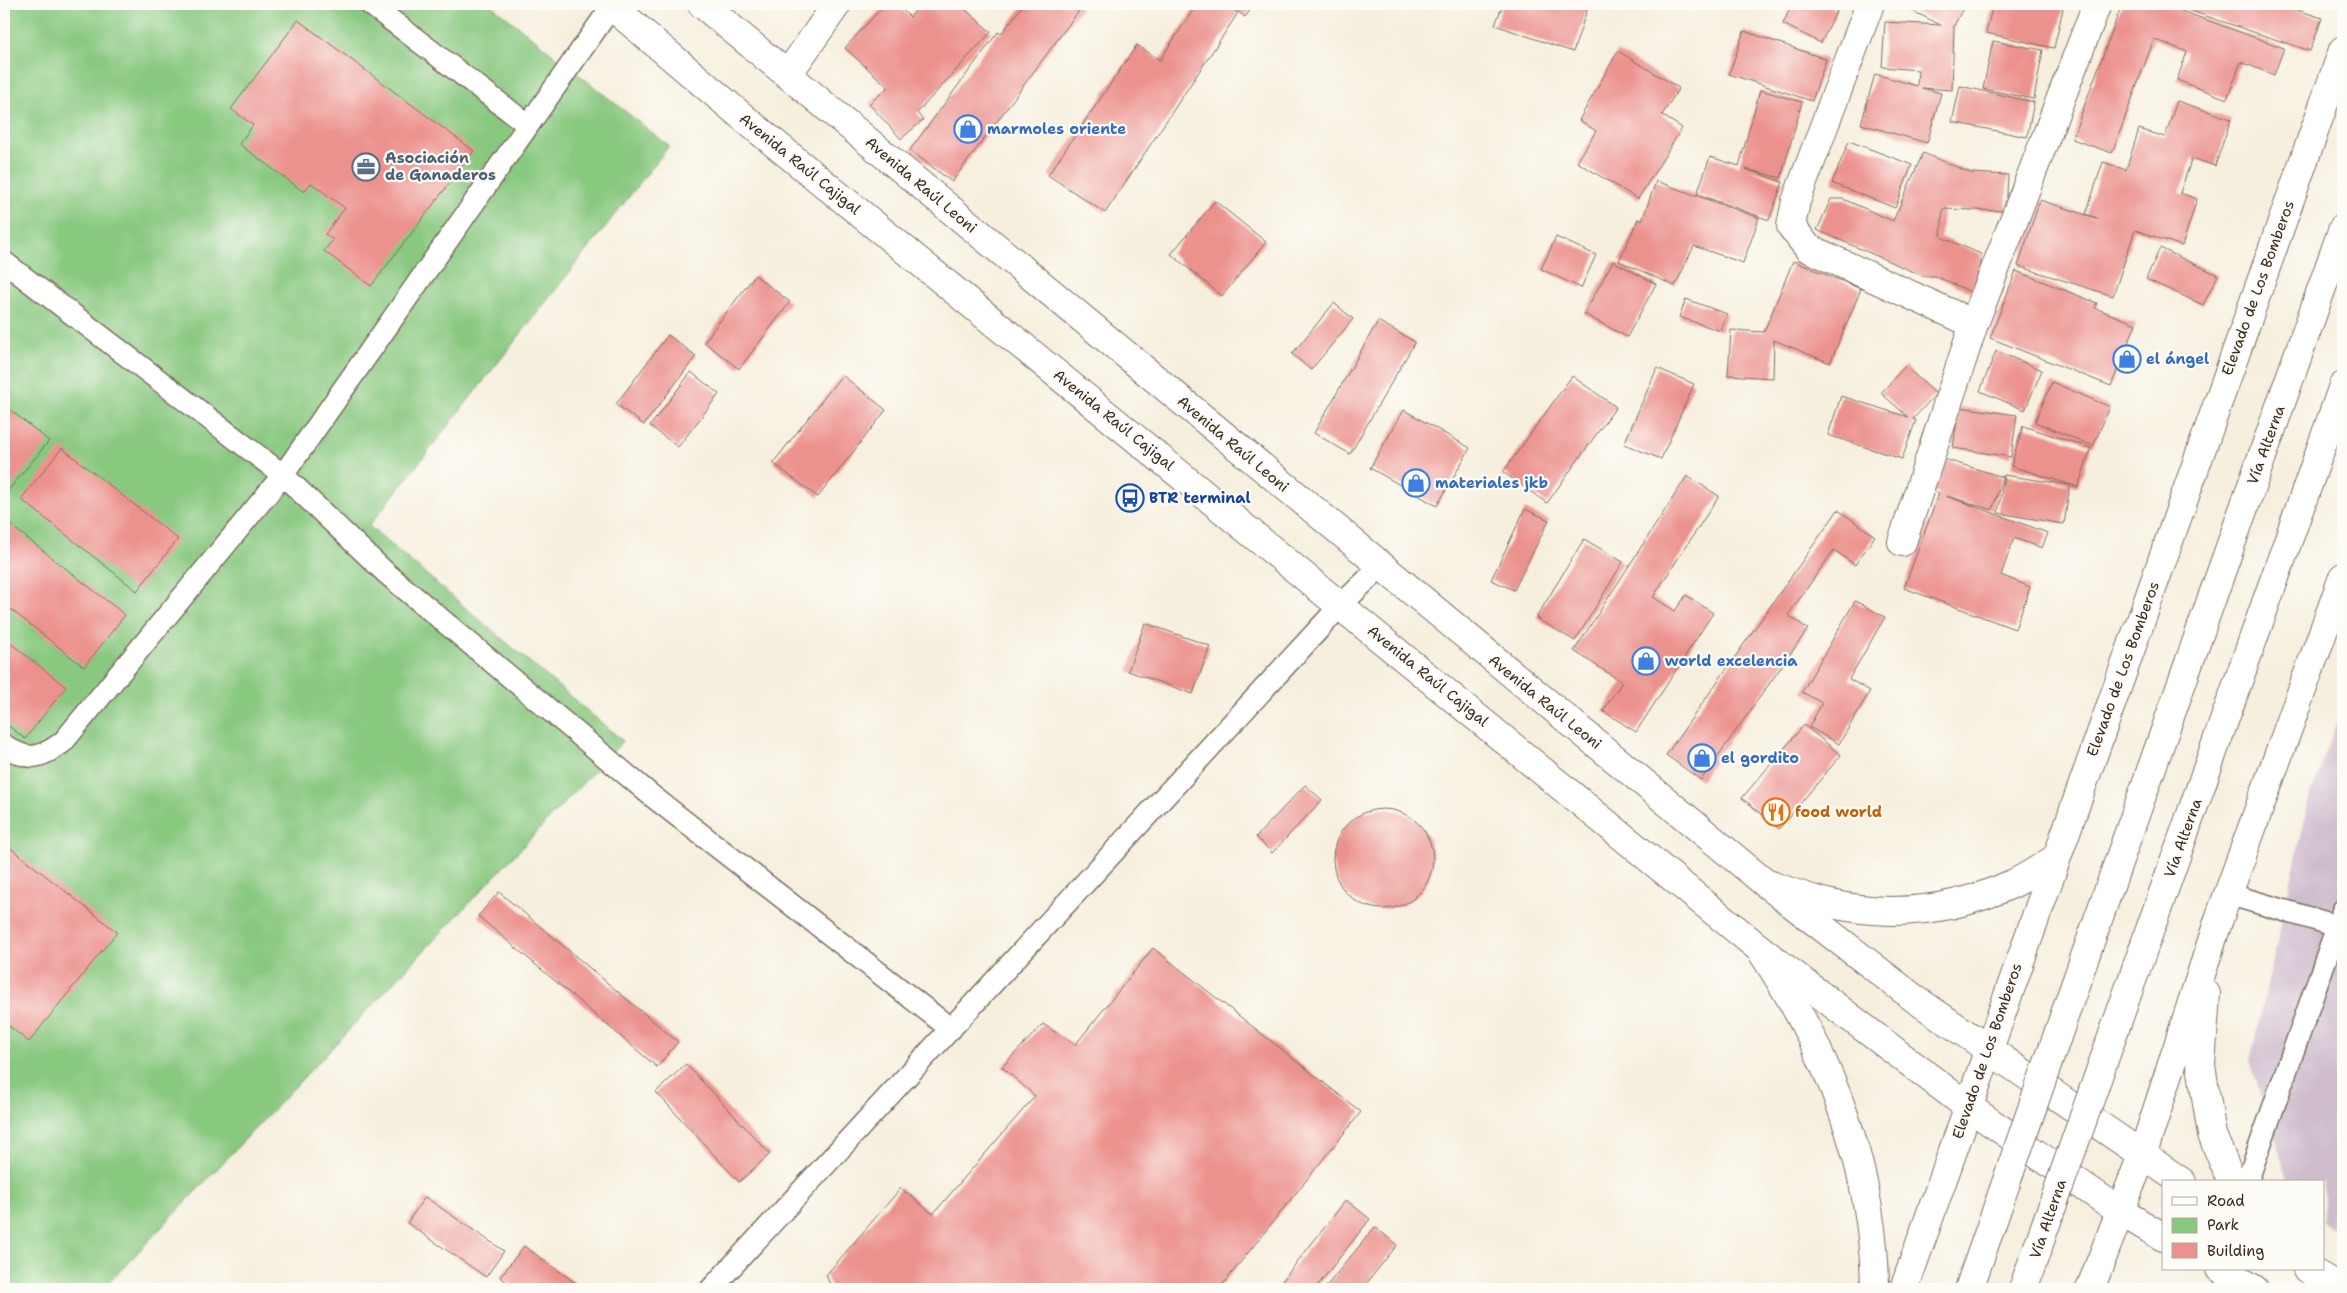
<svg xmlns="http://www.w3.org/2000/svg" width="2347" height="1293" font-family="'Shantell Sans',sans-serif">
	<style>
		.industrial { fill: #cfbdce }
		.green { fill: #88c87f; stroke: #62794e }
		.building { fill: #ec928e }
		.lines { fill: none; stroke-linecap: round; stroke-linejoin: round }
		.service-casing { stroke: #7c6f61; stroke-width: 24 }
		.minor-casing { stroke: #7c6f61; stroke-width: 30 }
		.secondary-casing { stroke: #7c6f61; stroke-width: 30 }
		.trunk-casing { stroke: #7c6f61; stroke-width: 30 }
		.service { stroke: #fff; stroke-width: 21 }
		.minor { stroke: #fff; stroke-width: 28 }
		.secondary { stroke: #fff; stroke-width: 28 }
		.trunk { stroke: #fff; stroke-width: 28 }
		.trunk-bridge-casing { stroke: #7c6f61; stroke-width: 30; stroke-linecap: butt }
		.trunk-bridge { stroke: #fff; stroke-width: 28 }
		.labels { text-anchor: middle; stroke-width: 4.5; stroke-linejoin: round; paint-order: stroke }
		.shop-label { font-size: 15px; font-weight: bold; fill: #366cbe; stroke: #fdfcf7; text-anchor: start }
		.service-label { font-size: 15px; font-weight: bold; fill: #4e5e75; stroke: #fdfcf7; text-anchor: start }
		.street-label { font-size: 15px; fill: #3b2a1e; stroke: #fdfcf7 }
		.transit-label { font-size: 15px; font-weight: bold; fill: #164399; stroke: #fdfcf7; text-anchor: start }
		.food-label { font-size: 15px; font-weight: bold; fill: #c56008; stroke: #fdfcf7; text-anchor: start }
	</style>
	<rect width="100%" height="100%" fill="#fdfcf7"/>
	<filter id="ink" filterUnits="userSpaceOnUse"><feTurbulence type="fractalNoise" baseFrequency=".02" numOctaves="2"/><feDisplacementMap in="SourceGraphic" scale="10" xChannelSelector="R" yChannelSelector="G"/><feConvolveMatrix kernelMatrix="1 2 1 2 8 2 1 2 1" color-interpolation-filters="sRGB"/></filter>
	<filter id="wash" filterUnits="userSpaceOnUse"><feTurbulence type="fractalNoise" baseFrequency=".0096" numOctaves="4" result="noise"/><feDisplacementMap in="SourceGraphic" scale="20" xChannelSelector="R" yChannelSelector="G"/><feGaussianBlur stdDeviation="1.12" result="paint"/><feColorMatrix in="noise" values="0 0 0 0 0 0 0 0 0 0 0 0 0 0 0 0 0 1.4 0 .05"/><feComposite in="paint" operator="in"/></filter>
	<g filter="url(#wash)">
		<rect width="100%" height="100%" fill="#f6efde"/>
		<path class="industrial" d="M 2343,705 L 2343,1238 L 2323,1220 L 2323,1182 L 2289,1182 L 2250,1061 L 2310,797 Z"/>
		<path class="green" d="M 4,4 L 490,4 L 669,146 L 369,526 L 623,741 L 103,1289 L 4,1289 Z"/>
		<g id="blocks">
			<path class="building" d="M 885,4 L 896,4 L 910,17 L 921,4 L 939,4 L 944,8 L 948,4 L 959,4 L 991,32 L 917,113 L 923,120 L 901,139 L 869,104 L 888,87 L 845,48 Z
				M 1024,4 L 1075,4 L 1081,8 L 952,182 L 910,150 L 998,32 L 1001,34 Z
				M 1197,4 L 1223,4 L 1238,13 L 1105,213 L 1048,175 L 1137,45 L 1160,60 Z
				M 1229,4 L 1255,4 L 1245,17 Z
				M 1503,4 L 1589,4 L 1573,52 L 1495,25 Z
				M 1792,4 L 1825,4 L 1837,10 L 1821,43 L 1783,24 Z
				M 1898,4 L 1965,4 L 1954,26 L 1952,90 L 1922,88 L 1941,93 L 1927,143 L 1861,124 L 1875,74 L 1917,86 L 1918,70 L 1882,67 L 1885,22 L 1941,25 Z
				M 1993,4 L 2064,4 L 2054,48 L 1986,33 Z
				M 2122,4 L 2162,4 L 2284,48 L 2274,75 L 2241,62 L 2227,99 L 2177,80 L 2187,52 L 2154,39 L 2112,153 L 2072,139 Z
				M 2170,4 L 2279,4 L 2322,18 L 2310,51 Z
				M 298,20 L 474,151 L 371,286 L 324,251 L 333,240 L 325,234 L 345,208 L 311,183 L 304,192 L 239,144 L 253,125 L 231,109 Z
				M 1744,31 L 1826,59 L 1812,101 L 1729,74 Z
				M 1993,41 L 2043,50 L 2034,99 L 1983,89 Z
				M 1618,51 L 1679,88 L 1662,115 L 1682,128 L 1638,199 L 1577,162 L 1596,131 L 1579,120 Z
				M 1960,86 L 2034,102 L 2027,137 L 1952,122 Z
				M 1760,90 L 1802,102 L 1781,178 L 1746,169 L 1783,182 L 1769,220 L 1697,194 L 1710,157 L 1739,166 Z
				M 2177,101 L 2231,119 L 2215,166 L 2192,158 L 2180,193 L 2197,199 L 2182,246 L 2135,230 L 2113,296 L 2018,266 L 2040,200 L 2099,219 L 2086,214 L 2103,162 L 2126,170 L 2139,129 L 2165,137 Z
				M 1849,141 L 1912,165 L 1895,208 L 1832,183 Z
				M 1923,153 L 1971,173 L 2008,175 L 2006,211 L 1943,209 L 1941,237 L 1981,254 L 1980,296 L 1935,276 L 1923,276 L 1817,230 L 1831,199 L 1843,199 L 1893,221 Z
				M 1656,181 L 1759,218 L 1743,263 L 1694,246 L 1675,286 L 1619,261 L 1638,219 L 1642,221 Z
				M 1215,201 L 1266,242 L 1222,296 L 1171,254 Z
				M 1556,237 L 1596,255 L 1581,288 L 1541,269 Z
				M 2160,248 L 2218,275 L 2203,305 L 2146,279 Z
				M 1613,261 L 1656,284 L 1627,337 L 1584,314 Z
				M 1793,261 L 1861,289 L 1830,363 L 1774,340 L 1773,378 L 1728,375 L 1731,330 L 1764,332 Z
				M 2016,271 L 2097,303 L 2095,308 L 2136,324 L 2111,386 L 1990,338 Z
				M 755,275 L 790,302 L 739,369 L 704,342 Z
				M 1686,299 L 1727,314 L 1721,331 L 1679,317 Z
				M 1334,303 L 1353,319 L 1311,370 L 1292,354 Z
				M 1378,321 L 1415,342 L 1350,454 L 1314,433 Z
				M 668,335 L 696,356 L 644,425 L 616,404 Z
				M 1996,351 L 2042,370 L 2025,410 L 1980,391 Z
				M 1905,366 L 1936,394 L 1913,419 L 1916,420 L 1902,459 L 1828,435 L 1841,396 L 1908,417 L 1881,393 Z
				M 1657,368 L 1694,384 L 1661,459 L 1624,444 Z
				M 691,372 L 719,394 L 678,447 L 650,426 Z
				M 842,375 L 886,410 L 818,497 L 773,463 Z
				M 1572,376 L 1616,407 L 1547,503 L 1503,472 Z
				M 2052,382 L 2110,407 L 2093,446 L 2035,422 Z
				M 4,405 L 49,441 L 6,493 L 4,491 Z
				M 1959,407 L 2017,415 L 2011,457 L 1953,448 Z
				M 1404,410 L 1470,448 L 1437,506 L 1370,468 Z
				M 2023,426 L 2091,448 L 2078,487 L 2011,466 Z
				M 62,448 L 178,539 L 137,591 L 21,499 Z
				M 1944,459 L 2003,477 L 1992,510 L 1946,496 L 2048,533 L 2042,548 L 2014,538 L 2001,575 L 2030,587 L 2015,629 L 1904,588 L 1939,493 L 1933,491 Z
				M 2004,475 L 2070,485 L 2064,524 L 1998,513 Z
				M 1687,476 L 1719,496 L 1653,597 L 1675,611 L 1686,595 L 1713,613 L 1636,732 L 1603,711 L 1622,682 L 1574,651 Z
				M 1525,509 L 1549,520 L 1514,590 L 1491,580 Z
				M 1838,510 L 1875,536 L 1855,565 L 1834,550 L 1788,615 L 1808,629 L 1701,780 L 1666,755 Z
				M 9,524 L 125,615 L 84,667 L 4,604 L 4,530 Z
				M 1584,539 L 1623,562 L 1575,641 L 1536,618 Z
				M 1855,601 L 1885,617 L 1849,679 L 1870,691 L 1839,744 L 1809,727 L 1822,703 L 1802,692 Z
				M 1145,623 L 1210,646 L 1193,694 L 1128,671 Z
				M 4,638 L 66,687 L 25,739 L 4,722 Z
				M 1804,725 L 1841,755 L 1779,829 L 1742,798 Z
				M 1305,785 L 1322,800 L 1272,853 L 1256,837 Z
				M1333 859a50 50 0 1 1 100 0a50 50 0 1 1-100 0Z
				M 4,843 L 117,932 L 29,1042 L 4,1022 Z
				M 499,892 L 678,1042 L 657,1067 L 478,916 Z
				M 1153,948 L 1361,1112 L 1219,1289 L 832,1289 L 826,1275 L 901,1188 L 933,1214 L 1035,1096 L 1002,1067 L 1043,1024 L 1075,1045 Z
				M 686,1064 L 770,1154 L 739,1182 L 656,1092 Z
				M 425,1197 L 504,1251 L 486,1277 L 407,1223 Z
				M 1346,1200 L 1370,1219 L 1315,1289 L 1276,1289 Z
				M 1375,1227 L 1397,1245 L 1362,1289 L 1324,1289 Z
				M 524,1246 L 584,1289 L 517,1289 L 500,1277 Z"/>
		</g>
	</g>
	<g filter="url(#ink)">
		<use href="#blocks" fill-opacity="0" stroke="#7c6f61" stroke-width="1"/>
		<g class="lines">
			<g class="service-casing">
				<path id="service" d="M 370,4 L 528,125
					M 4,262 L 283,475 L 386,573 L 652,796 L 951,1029
					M 4,745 C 28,762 40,759 63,742 L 283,475 L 612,6
					M 2228,894 L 2337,926
					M 2247,1182 L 2343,910
					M 711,1289 L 1341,605 L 1380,567"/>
			</g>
			<g class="minor-casing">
				<path id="minor" d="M 1870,4 L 1796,201 L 1791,226 L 1808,248 L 1974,324
					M 788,74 L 837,4
					M 1902,542 L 1974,324 L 2097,4"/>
			</g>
			<g class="secondary-casing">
				<path id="secondary" d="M 609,4 L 751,124 L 1760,949 L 1967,1106 L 2121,1212 L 2163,1237
					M 702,4 L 1765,883 L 1915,999 L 2182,1182
					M 2220,1269 L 2254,1289
					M 2307,1269 L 2343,1289"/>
			</g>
			<g class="trunk-casing">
				<path id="trunk" d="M 1765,883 C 1785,890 1806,898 1827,903 C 1890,918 1953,911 2012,884 C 2027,878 2041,867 2055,859
					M 2089,945 L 2343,228
					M 1760,949 C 1827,1050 1874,1166 1875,1289
					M 2136,969 L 2343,386
					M 2206,994 L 2201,1065 L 2212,1135 L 2232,1182
					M 1904,1289 L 2343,50
					M 2090,1289 L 2143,1153 L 2219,919 L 2343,577"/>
			</g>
			<use href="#service" class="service"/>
			<use href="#minor" class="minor"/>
			<use href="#secondary" class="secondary"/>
			<use href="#trunk" class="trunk"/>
			<g class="trunk-bridge-casing">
				<path id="trunk-bridge" d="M 1969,1289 L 2089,945
					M 2023,1289 L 2136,969"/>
			</g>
			<use href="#trunk-bridge" class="trunk-bridge"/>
		</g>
	</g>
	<defs>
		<g id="shop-ring" transform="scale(1.4375)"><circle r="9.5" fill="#fdfcf7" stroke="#3f7fe0" stroke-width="1.5"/><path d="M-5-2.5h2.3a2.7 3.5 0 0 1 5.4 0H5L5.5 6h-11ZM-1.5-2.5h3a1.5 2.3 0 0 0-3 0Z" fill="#3f7fe0"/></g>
		<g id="office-ring" transform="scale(1.4375)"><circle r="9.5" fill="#fdfcf7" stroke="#5c6f8a" stroke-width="1.5"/><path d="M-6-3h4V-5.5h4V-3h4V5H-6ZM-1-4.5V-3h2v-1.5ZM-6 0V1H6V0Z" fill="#5c6f8a"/></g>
		<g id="bus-ring" transform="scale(1.4375)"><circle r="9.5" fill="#fdfcf7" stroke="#1a4fb4" stroke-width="1.5"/><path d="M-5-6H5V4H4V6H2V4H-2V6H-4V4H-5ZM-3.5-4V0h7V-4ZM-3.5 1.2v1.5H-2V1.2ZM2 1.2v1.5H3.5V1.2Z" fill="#1a4fb4"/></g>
		<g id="restaurant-ring" transform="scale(1.4375)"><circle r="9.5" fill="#fdfcf7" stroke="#e8710a" stroke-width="1.5"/><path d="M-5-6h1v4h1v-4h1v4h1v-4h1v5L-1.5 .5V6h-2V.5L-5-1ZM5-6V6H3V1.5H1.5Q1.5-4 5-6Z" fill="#e8710a"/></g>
	</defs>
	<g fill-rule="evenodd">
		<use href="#shop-ring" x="968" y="129"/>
		<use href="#office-ring" x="366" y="167"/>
		<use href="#shop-ring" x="2127" y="359"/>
		<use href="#shop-ring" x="1416" y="483"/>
		<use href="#bus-ring" x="1130" y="498"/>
		<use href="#shop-ring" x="1646" y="661"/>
		<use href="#shop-ring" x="1702" y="758"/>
		<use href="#restaurant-ring" x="1776" y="812"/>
	</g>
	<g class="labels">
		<g class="shop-label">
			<text x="987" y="134">marmoles oriente</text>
			<text x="2146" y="364">el ángel</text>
			<text x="1435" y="488">materiales jkb</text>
			<text x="1665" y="666">world excelencia</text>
			<text x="1721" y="763">el gordito</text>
		</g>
		<g class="service-label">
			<text x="385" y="163">Asociación<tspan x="385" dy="17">de Ganaderos</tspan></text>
		</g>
		<g class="street-label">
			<text transform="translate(800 164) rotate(39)" y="5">Avenida Raúl Cajigal</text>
			<text transform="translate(921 185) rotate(40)" y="5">Avenida Raúl Leoni</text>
			<text transform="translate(2258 288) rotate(-70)" y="5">Elevado de Los Bomberos</text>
			<text transform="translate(1114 420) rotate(39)" y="5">Avenida Raúl Cajigal</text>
			<text transform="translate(1233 444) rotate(40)" y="5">Avenida Raúl Leoni</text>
			<text transform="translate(2266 445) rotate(-70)" y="5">Vía Alterna</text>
			<text transform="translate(2123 669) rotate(-70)" y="5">Elevado de Los Bomberos</text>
			<text transform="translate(1428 676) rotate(39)" y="5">Avenida Raúl Cajigal</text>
			<text transform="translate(1545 702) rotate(39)" y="5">Avenida Raúl Leoni</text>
			<text transform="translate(2183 838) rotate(-70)" y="5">Vía Alterna</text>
			<text transform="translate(1987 1051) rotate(-71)" y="5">Elevado de Los Bomberos</text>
			<text transform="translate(2048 1219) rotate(-71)" y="5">Vía Alterna</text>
		</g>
		<g class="transit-label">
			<text x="1149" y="503">BTR terminal</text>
		</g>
		<g class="food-label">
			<text x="1795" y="817">food world</text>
		</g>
	</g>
	<rect width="2347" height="1293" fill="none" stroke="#fdfcf7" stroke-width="20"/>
	<rect x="2162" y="1180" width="162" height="90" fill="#fdfcf7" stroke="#afa8a0"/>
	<rect x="2172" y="1197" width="25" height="8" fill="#ffffff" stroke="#afa8a0"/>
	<text x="2207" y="1206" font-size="15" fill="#3b2a1e">Road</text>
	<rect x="2172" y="1218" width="25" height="15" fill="#88c87f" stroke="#afa8a0"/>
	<text x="2207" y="1230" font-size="15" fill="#3b2a1e">Park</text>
	<rect x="2172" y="1243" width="25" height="15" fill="#ec928e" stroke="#afa8a0"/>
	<text x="2207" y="1256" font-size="15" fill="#3b2a1e">Building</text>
</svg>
